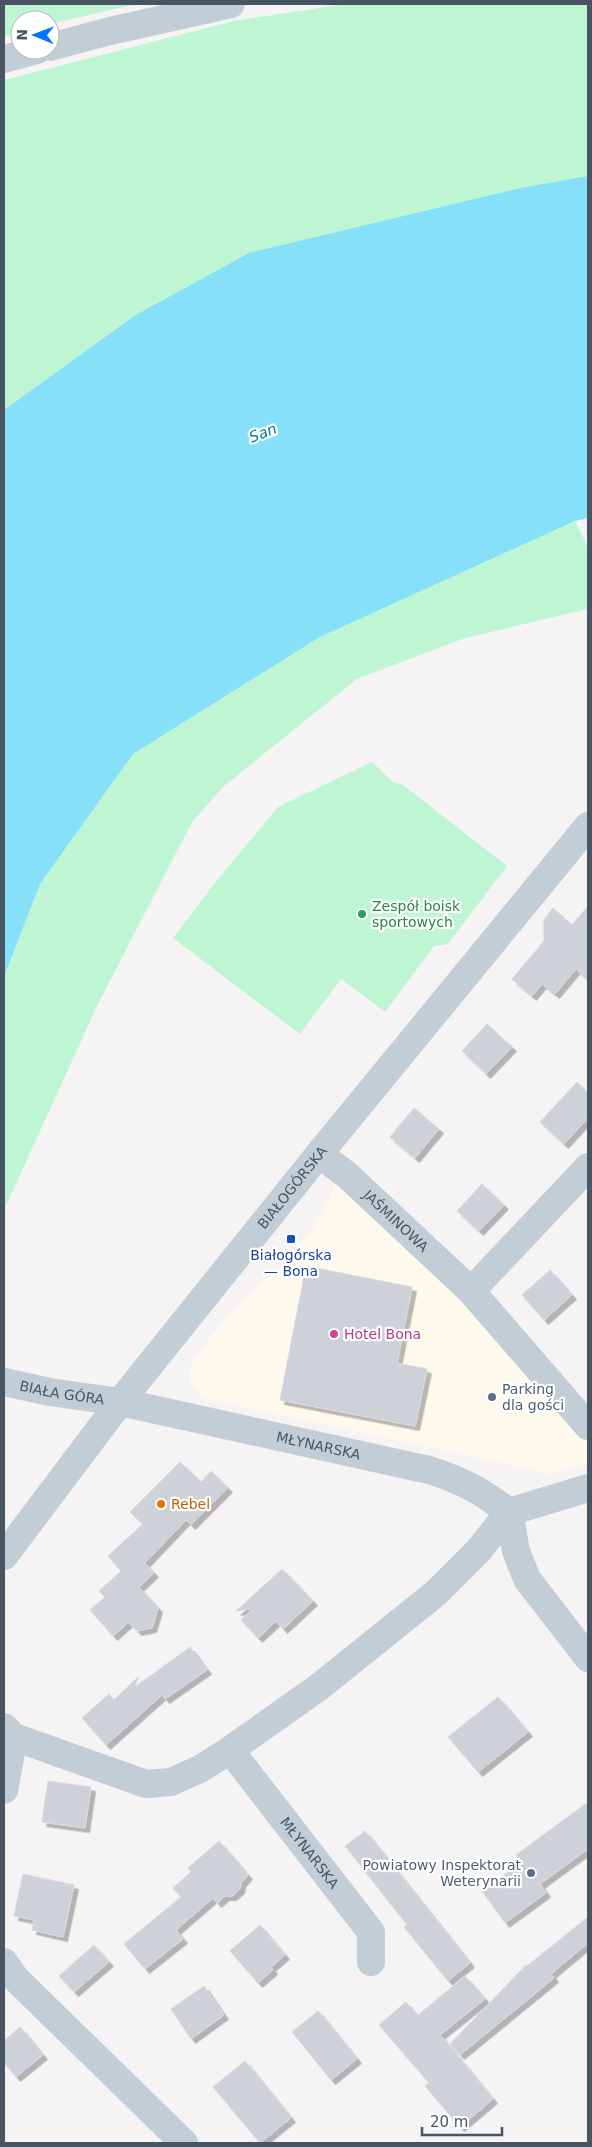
<svg xmlns="http://www.w3.org/2000/svg" width="592" height="2147" font-family="'DejaVu Sans',sans-serif">
	<style>
		.commercial { fill: #fef9ed }
		.green { fill: #bef6d3 }
		.water { fill: #86e0f7 }
		.building { fill: #ced2d8; stroke: #d6d9df; filter: url(#shadow) }
		.lines { fill: none; stroke-linecap: round; stroke-linejoin: round }
		.minor { stroke: #c2cdd5; stroke-width: 28 }
		.tertiary { stroke: #c2cdd5; stroke-width: 28 }
		.leisure-dot { fill: #2e9e5b; stroke: #fff; stroke-width: 2 }
		.transit-dot { fill: #1a4fb4; stroke: #fff; stroke-width: 2 }
		.hotel-dot { fill: #d1479c; stroke: #fff; stroke-width: 2 }
		.service-dot { fill: #5c6f8a; stroke: #fff; stroke-width: 2 }
		.food-dot { fill: #e8710a; stroke: #fff; stroke-width: 2 }
		.labels { text-anchor: middle; stroke-width: 4.5; stroke-linejoin: round; paint-order: stroke }
		.leisure-label { font-size: 14px; fill: #27864d; stroke: #fff; text-anchor: start }
		.street-label { font-size: 14px; fill: #485663; stroke: #fff }
		.transit-label { font-size: 14px; fill: #164399; stroke: #fff }
		.hotel-label { font-size: 14px; fill: #b23c85; stroke: #fff; text-anchor: start }
		.service-label { font-size: 14px; fill: #4e5e75; stroke: #fff; text-anchor: start }
		.food-label { font-size: 14px; fill: #c56008; stroke: #fff; text-anchor: start }
		.water-label { font-size: 15px; font-style: italic; fill: #037c9b; stroke: #fff }
	</style>
	<defs>
		<filter id="shadow"><feDropShadow dx="4.5" dy="4.5" stdDeviation="0" flood-color="#0004"/></filter>
	</defs>
	<rect width="100%" height="100%" fill="#f5f3f3"/>
	<path class="commercial" d="M 338,1179 L 439,1273 L 588,1441 L 588,1463 L 551,1474 L 201,1398 L 191,1382 L 189,1369 L 210,1337 L 239,1304 L 283,1264 L 313,1228 L 327,1204 Z"/>
	<path class="green" d="M 4,4 L 137,4 L 50,24 L 50,20 L 20,20 L 20,32 L 4,37 Z
		M 344,4 L 588,4 L 588,176 L 520,188 L 134,316 L 4,410 L 4,80 L 234,21 Z
		M 575,521 L 588,547 L 588,609 L 465,638 L 357,679 L 224,786 L 192,822 L 97,1006 L 4,1210 L 4,977 L 40,884 L 133,754 L 320,637 Z
		M 372,762 L 393,782 L 403,785 L 507,866 L 448,944 L 434,946 L 385,1012 L 341,979 L 300,1034 L 173,938 L 214,884 L 278,807 Z"/>
	<path class="water" d="M 588,176 L 588,518 L 575,521 L 320,637 L 133,754 L 40,884 L 4,977 L 4,410 L 134,316 L 249,253 L 520,188 Z"/>
	<path class="building" d="M 588,906 L 588,981 L 576,969 L 555,994 L 542,984 L 532,996 L 512,979 L 544,941 L 544,920 L 553,908 L 572,925 Z
		M 487,1024 L 512,1047 L 486,1074 L 462,1051 Z
		M 577,1082 L 588,1093 L 588,1118 L 564,1144 L 540,1122 Z
		M 414,1108 L 439,1129 L 415,1158 L 390,1137 Z
		M 482,1184 L 504,1205 L 479,1231 L 457,1211 Z
		M 306,1266 L 412,1287 L 397,1363 L 427,1369 L 415,1426 L 280,1400 Z
		M 550,1270 L 572,1295 L 544,1320 L 522,1295 Z
		M 180,1462 L 201,1482 L 211,1471 L 228,1488 L 191,1525 L 186,1520 L 145,1563 L 154,1573 L 139,1587 L 158,1608 L 152,1628 L 137,1631 L 129,1622 L 113,1636 L 90,1610 L 105,1597 L 99,1591 L 121,1571 L 108,1556 L 143,1524 L 130,1512 Z
		M 282,1569 L 313,1601 L 283,1629 L 276,1621 L 258,1638 L 241,1620 L 252,1610 L 250,1609 L 236,1611 Z
		M 190,1647 L 207,1670 L 165,1699 L 162,1695 L 106,1745 L 82,1718 L 109,1694 L 114,1700 L 138,1677 L 135,1687 Z
		M 498,1697 L 528,1732 L 478,1772 L 448,1737 Z
		M 48,1781 L 91,1787 L 85,1828 L 42,1822 Z
		M 588,1802 L 588,1849 L 540,1884 L 546,1893 L 505,1923 L 482,1891 L 521,1863 L 516,1855 Z
		M 365,1831 L 470,1963 L 448,1981 L 404,1927 L 407,1925 L 345,1846 Z
		M 219,1841 L 248,1875 L 241,1883 L 240,1889 L 232,1896 L 225,1896 L 217,1903 L 213,1898 L 176,1930 L 183,1939 L 145,1969 L 124,1944 L 181,1897 L 173,1888 L 191,1872 L 188,1868 Z
		M 23,1874 L 74,1885 L 63,1937 L 32,1930 L 34,1920 L 14,1916 Z
		M 588,1917 L 588,1943 L 551,1974 L 554,1978 L 460,2055 L 450,2044 L 526,1965 L 527,1966 Z
		M 260,1925 L 285,1955 L 271,1967 L 273,1970 L 258,1983 L 230,1951 Z
		M 94,1945 L 109,1962 L 74,1992 L 59,1976 Z
		M 465,1976 L 485,1999 L 440,2035 L 493,2099 L 460,2127 L 425,2086 L 429,2083 L 379,2025 L 406,2002 L 417,2016 Z
		M 204,1986 L 224,2015 L 191,2039 L 171,2009 Z
		M 318,2011 L 357,2059 L 331,2080 L 292,2032 Z
		M 20,2027 L 43,2055 L 16,2077 L 4,2063 L 4,2041 Z
		M 245,2061 L 291,2118 L 260,2143 L 213,2087 Z"/>
	<g class="lines">
		<g class="minor">
			<path d="M 50,47 L 110,31 L 231,4"/>
			<path d="M 4,59 L 37,50"/>
			<path id="s1" d="M 319,1154 L 347,1175 L 471,1291 L 588,1426"/>
			<path d="M 471,1291 L 588,1167"/>
			<path id="s2" d="M 4,1382 L 50,1392 L 120,1402 L 429,1470 C 463,1481 480,1490 509,1512"/>
			<path d="M 509,1512 L 516,1551 L 527,1579 L 588,1658"/>
			<path d="M 4,1727 L 14,1737 L 146,1784 L 171,1782 L 200,1769 L 230,1750 L 319,1687 L 436,1593 L 479,1550 L 509,1512 L 588,1488"/>
			<path id="s3" d="M 230,1750 L 371,1932 L 371,1962"/>
			<path d="M 4,1790 L 14,1737"/>
			<path d="M 4,1962 L 16,1979 L 184,2143"/>
		</g>
		<path class="tertiary" id="s4" d="M 4,1556 L 120,1402 L 319,1154 L 588,826"/>
	</g>
	<circle class="leisure-dot" cx="362" cy="914" r="5"/>
	<rect class="transit-dot" x="286" y="1234" width="10" height="10" rx="2.5"/>
	<circle class="hotel-dot" cx="334" cy="1334" r="5"/>
	<g class="service-dot">
		<circle cx="492" cy="1397" r="5"/>
		<circle cx="531" cy="1873" r="5"/>
	</g>
	<circle class="food-dot" cx="161" cy="1504" r="5"/>
	<g class="labels">
		<g class="leisure-label">
			<text x="372" y="911">Zespół boisk<tspan x="372" dy="16">sportowych</tspan></text>
		</g>
		<g class="street-label">
			<text dy="5" stroke="none"><textPath href="#s4" startOffset="468">BIAŁOGÓRSKA</textPath></text>
			<text dy="5" stroke="none"><textPath href="#s1" startOffset="102">JAŚMINOWA</textPath></text>
			<text dy="5" stroke="none"><textPath href="#s2" startOffset="59">BIAŁA GÓRA</textPath></text>
			<text dy="5" stroke="none"><textPath href="#s2" startOffset="321">MŁYNARSKA</textPath></text>
			<text dy="5" stroke="none"><textPath href="#s3" startOffset="130">MŁYNARSKA</textPath></text>
		</g>
		<g class="transit-label">
			<text x="291" y="1260">Białogórska<tspan x="291" dy="16">— Bona</tspan></text>
		</g>
		<g class="hotel-label">
			<text x="344" y="1339">Hotel Bona</text>
		</g>
		<g class="service-label">
			<text x="502" y="1394">Parking<tspan x="502" dy="16">dla gości</tspan></text>
			<text x="521" y="1870" text-anchor="end">Powiatowy Inspektorat<tspan x="521" dy="16">Weterynarii</tspan></text>
		</g>
		<g class="food-label">
			<text x="171" y="1509">Rebel</text>
		</g>
		<g class="water-label">
			<text transform="translate(263 433) rotate(-21)" y="5">San</text>
		</g>
	</g>
	<rect width="592" height="2147" fill="none" stroke="#485663" stroke-width="10"/>
	<g transform="translate(35 35) rotate(271)"><circle r="24" fill="#ffffff" stroke="#b6bbc1"/>
	<path d="M0-4L9 19L0 12L-9 19Z" fill="#0572fd"/>
	<text y="-8" font-size="14" font-weight="bold" text-anchor="middle" fill="#485663">N</text>
	</g>
	<path d="M422 2127v8h80v-8" fill="none" stroke="#485663" stroke-width="2.5"/>
	<text x="430" y="2127" font-size="15" fill="#485663" stroke="#ffffff" stroke-width="4" paint-order="stroke">20 m</text>
</svg>
